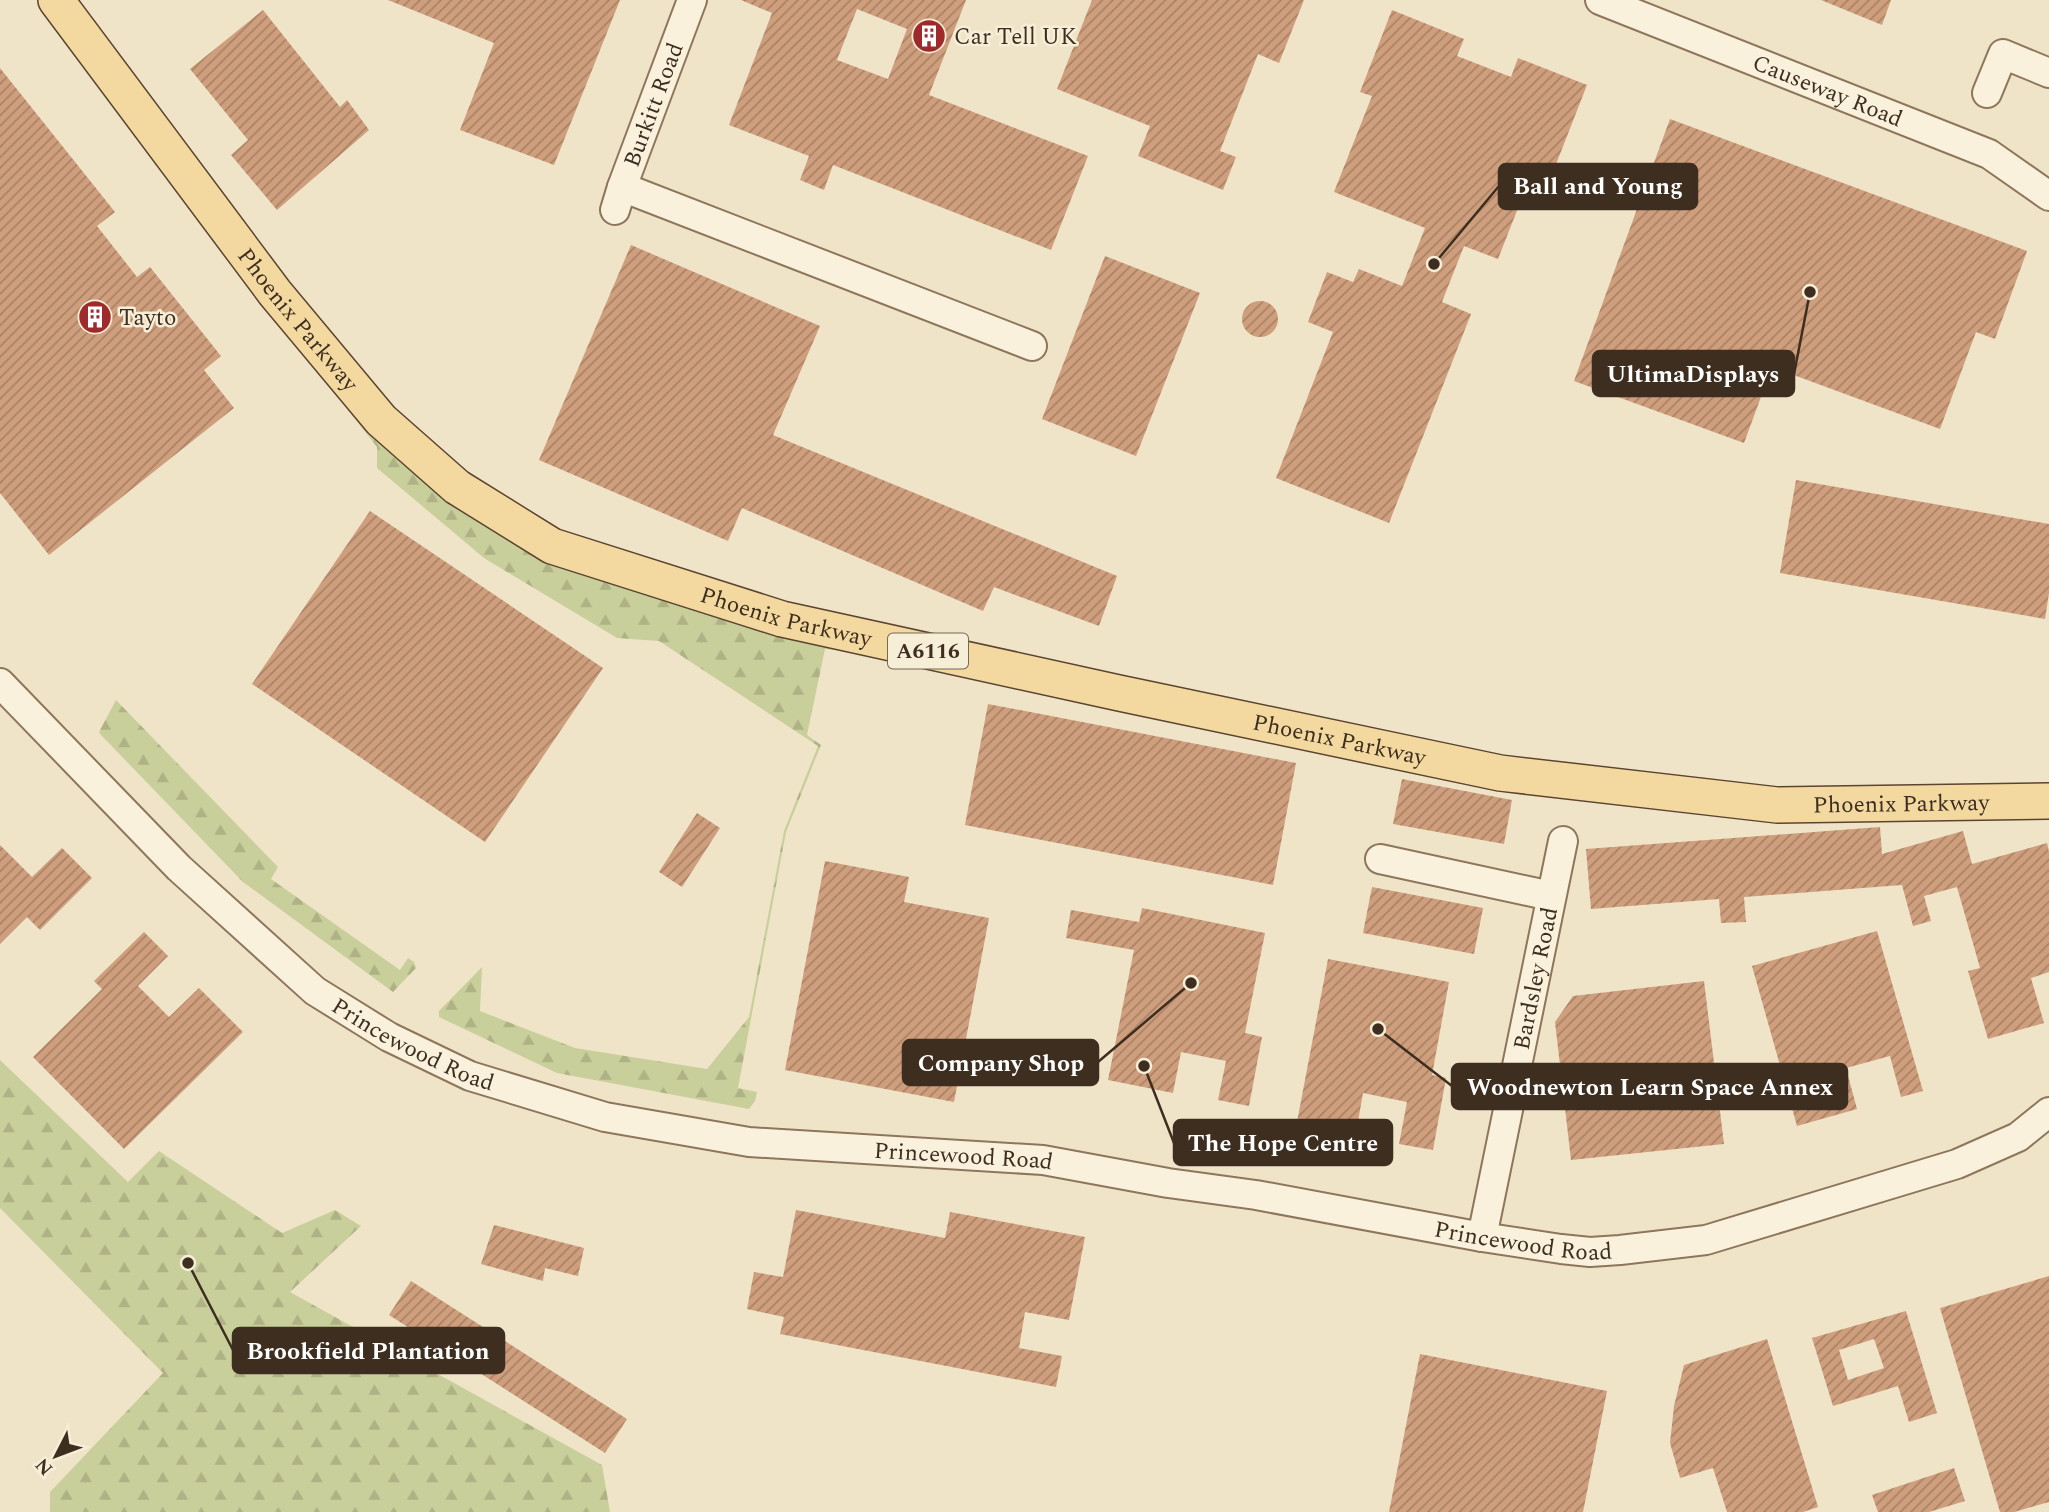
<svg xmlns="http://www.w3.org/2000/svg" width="2049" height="1512" font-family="Spectral,serif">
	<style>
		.forest { fill: url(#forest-firs) }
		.building { fill: url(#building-hatch); fill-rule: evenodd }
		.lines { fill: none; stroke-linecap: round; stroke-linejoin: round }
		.minor-casing { stroke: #8d765c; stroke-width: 32 }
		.major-casing { stroke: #5b4430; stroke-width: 38 }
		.minor { stroke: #faf1dc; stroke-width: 28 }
		.major { stroke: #f3d9a0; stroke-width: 35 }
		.labels { text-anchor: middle; stroke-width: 5; stroke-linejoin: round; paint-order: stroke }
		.shield { fill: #f7eed8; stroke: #756857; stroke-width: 2 }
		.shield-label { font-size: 21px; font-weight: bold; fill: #3d2e20 }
		.poi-label { font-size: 23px; fill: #3d2e20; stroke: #f7eed8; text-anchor: start }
		.street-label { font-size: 23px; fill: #3d2e20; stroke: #f7eed8 }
		.leader { fill: none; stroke: #3d2e20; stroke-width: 2.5 }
		.callout-dot { fill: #3d2e20; stroke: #f7eed8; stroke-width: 2.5 }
		.callout { fill: #3d2e20; stroke: #3d2e20; stroke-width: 2.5 }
		.callout-label { font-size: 24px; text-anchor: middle; font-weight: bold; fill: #fff }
	</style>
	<defs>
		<pattern id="forest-firs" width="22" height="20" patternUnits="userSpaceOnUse" patternTransform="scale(1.75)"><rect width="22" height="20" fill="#c9cf9b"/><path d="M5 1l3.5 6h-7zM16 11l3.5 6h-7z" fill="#aeb285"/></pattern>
		<pattern id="building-hatch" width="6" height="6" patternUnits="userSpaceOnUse" patternTransform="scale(1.75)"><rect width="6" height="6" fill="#cf9f7d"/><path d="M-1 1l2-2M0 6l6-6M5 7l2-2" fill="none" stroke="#a98266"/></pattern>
	</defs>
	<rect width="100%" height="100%" fill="#f0e4c8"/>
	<path class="forest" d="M 239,270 L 570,567 L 634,591 L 695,610 L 858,652 L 825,649 L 807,735 L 821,745 L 786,832 L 738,1088 L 757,1092 L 755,1101 L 749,1109 L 557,1073 L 439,1017 L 439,1011 L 482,967 L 480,1011 L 575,1048 L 707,1069 L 749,1017 L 784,831 L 818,746 L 659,641 L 617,638 L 484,558 L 377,468 L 377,447 Z
		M 116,700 L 278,867 L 271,879 L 400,970 L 408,958 L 414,962 L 416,968 L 393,992 L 243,882 L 101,735 L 99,732 Z
		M 0,1060 L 128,1182 L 159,1151 L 282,1233 L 335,1210 L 361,1226 L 290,1292 L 602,1465 L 610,1512 L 50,1512 L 50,1492 L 163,1373 L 0,1208 Z"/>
	<path class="building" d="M 388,0 L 620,0 L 554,165 L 460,130 L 494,43 Z
		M 741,0 L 966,0 L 929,95 L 1088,156 L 1051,250 L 833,165 L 824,190 L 800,180 L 809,156 L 729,125 L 772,13 ZM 857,9 L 907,29 L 888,79 L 837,60 Z
		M 1092,0 L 1304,0 L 1279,63 L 1258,54 L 1220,151 L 1236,157 L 1223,190 L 1138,156 L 1150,126 L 1057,89 Z
		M 1821,0 L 1891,0 L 1882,25 Z
		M 263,10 L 340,107 L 347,100 L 369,130 L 277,210 L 231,155 L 248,140 L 190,69 Z
		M 1392,10 L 1464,39 L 1457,56 L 1511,77 L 1518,58 L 1587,85 L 1553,172 L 1535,165 L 1498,259 L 1464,246 L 1442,302 L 1471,314 L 1389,523 L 1276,478 L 1333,332 L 1308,322 L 1327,272 L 1353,282 L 1359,269 L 1402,286 L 1425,228 L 1334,192 L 1372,96 L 1360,92 Z
		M 0,68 L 115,212 L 97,226 L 137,277 L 150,267 L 221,356 L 204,370 L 234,408 L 49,555 L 0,493 Z
		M 1670,119 L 2027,251 L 1995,339 L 1976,332 L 1940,429 L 1772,367 L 1744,443 L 1574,381 Z
		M 631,245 L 820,326 L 773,435 L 1117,576 L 1099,626 L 994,587 L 983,611 L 742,508 L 728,541 L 539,460 Z
		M 1105,256 L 1200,293 L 1136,456 L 1042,419 Z
		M1242 319a18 18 0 1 1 36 0a18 18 0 1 1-36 0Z
		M 1796,480 L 2049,524 L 2049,593 L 2045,619 L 1780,573 Z
		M 370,511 L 603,668 L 485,842 L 252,684 Z
		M 988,704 L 1296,763 L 1273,885 L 965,825 Z
		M 1402,779 L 1512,800 L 1504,844 L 1393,824 Z
		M 697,813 L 720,828 L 682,887 L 659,872 Z
		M 1880,827 L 1882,854 L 1963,831 L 1972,864 L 2047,843 L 2049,852 L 2049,972 L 2031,978 L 2044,1023 L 1988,1039 L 1968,971 L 1980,968 L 1957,887 L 1924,896 L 1931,921 L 1913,926 L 1902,885 L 1744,897 L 1746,922 L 1721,923 L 1719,899 L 1591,909 L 1586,849 Z
		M 0,845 L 32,877 L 62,848 L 92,878 L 40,930 L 27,917 L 0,944 Z
		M 825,861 L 909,877 L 904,902 L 989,918 L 954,1102 L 785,1070 Z
		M 1372,887 L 1483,908 L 1474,954 L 1363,933 Z
		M 1142,908 L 1265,933 L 1245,1033 L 1262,1037 L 1249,1106 L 1218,1100 L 1226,1061 L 1181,1052 L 1173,1093 L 1108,1080 L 1134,950 L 1066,938 L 1071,910 L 1139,922 Z
		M 1877,931 L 1923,1091 L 1901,1097 L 1890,1056 L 1846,1068 L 1857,1109 L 1797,1126 L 1752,966 Z
		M 144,932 L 168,956 L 138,986 L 169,1017 L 199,988 L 243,1032 L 124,1149 L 33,1057 L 102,989 L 94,981 Z
		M 1328,959 L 1449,982 L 1432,1075 L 1446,1078 L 1433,1150 L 1399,1144 L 1407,1102 L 1363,1093 L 1356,1133 L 1297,1122 Z
		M 1704,981 L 1724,1144 L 1571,1160 L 1555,1022 L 1573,996 Z
		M 796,1210 L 945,1238 L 950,1212 L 1085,1237 L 1069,1320 L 1025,1312 L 1019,1348 L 1062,1356 L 1056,1387 L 780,1334 L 784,1317 L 747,1309 L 754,1272 L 783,1277 Z
		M 494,1225 L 584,1248 L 578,1276 L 545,1268 L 543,1281 L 481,1264 Z
		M 2049,1276 L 2049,1502 L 2014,1512 L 2000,1512 L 1940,1308 Z
		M 411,1281 L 627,1419 L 605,1453 L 389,1315 Z
		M 1906,1311 L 1937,1413 L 1909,1422 L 1898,1386 L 1833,1406 L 1812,1338 ZM 1874,1339 L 1884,1368 L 1848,1380 L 1839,1350 Z
		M 1767,1339 L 1818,1507 L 1803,1512 L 1727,1512 L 1713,1468 L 1680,1478 L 1670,1443 L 1674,1406 L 1684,1365 Z
		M 1420,1354 L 1607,1391 L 1583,1512 L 1389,1512 Z
		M 1954,1468 L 1965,1501 L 1929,1512 L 1878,1512 L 1872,1495 Z"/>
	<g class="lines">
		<g class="minor-casing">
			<g id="minor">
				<path id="s1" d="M 1600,0 L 1989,154 L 2049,196"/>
				<path d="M 1987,93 L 2003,54 L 2049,73"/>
				<path d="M 622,187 L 1032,346"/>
				<path id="s2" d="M 615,210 L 622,187 L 692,0"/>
				<path id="s3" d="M 0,683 L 179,868 L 315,991 L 389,1037 L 470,1076 L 605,1117 L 749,1142 L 1043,1160 L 1168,1183 L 1256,1195 L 1482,1237 L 1561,1249 L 1590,1252 L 1620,1250 L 1706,1240 L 1881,1187 L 1957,1164 L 2018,1137 L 2049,1112"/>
				<path d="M 1380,859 L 1551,896"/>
				<path id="s4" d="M 1482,1237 L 1563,841"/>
			</g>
		</g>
		<g class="major-casing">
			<g id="major">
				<path id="s5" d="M 56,0 L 275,293 L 381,420 L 457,487 L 552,546 L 782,619 L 1119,693 L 1500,773 L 1777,805 L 2049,801"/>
			</g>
		</g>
		<use href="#minor" class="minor"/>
		<use href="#major" class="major"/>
	</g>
	<defs>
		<g id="building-disc" transform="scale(1.75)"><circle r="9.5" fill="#9e2a2b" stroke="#f7eed8"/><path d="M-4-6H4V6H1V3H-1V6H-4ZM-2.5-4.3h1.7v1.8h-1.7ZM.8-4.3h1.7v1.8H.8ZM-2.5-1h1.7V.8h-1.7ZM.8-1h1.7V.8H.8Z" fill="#fff"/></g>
	</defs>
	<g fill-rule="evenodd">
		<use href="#building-disc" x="929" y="36"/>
		<use href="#building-disc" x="95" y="317"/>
	</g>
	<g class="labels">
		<rect class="shield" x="888" y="633.5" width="80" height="35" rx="5"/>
		<g class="shield-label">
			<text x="928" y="658">A6116</text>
		</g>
		<g class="poi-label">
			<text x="954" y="44">Car Tell UK</text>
			<text x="119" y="325">Tayto</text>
		</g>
		<g class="street-label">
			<text dy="8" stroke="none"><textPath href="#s1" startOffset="245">Causeway Road</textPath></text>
			<text dy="8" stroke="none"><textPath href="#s2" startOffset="112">Burkitt Road</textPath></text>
			<text dy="8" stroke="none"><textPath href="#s5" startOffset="401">Phoenix Parkway</textPath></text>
			<text dy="8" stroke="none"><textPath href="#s5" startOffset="989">Phoenix Parkway</textPath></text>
			<text dy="8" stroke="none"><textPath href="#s5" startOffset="1556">Phoenix Parkway</textPath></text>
			<text dy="8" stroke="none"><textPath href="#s5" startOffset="2123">Phoenix Parkway</textPath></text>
			<text dy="8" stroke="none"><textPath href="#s4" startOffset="264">Bardsley Road</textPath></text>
			<text dy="8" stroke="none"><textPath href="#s3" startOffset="553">Princewood Road</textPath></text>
			<text dy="8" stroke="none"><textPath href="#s3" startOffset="1120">Princewood Road</textPath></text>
			<text dy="8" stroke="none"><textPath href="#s3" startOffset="1687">Princewood Road</textPath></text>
		</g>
	</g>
	<path class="leader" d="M1434 264L1499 186M1810 292L1794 374M1191 983L1098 1062M1378 1029L1452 1086M1144 1066L1174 1143M188 1263L233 1350"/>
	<g class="callout-dot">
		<circle cx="1434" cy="264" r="7"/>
		<circle cx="1810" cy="292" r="7"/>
		<circle cx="1191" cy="983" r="7"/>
		<circle cx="1378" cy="1029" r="7"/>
		<circle cx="1144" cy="1066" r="7"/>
		<circle cx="188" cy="1263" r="7"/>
	</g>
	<g class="callout">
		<rect x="1499" y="164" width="198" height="45" rx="7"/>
		<rect x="1593" y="351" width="201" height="45" rx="7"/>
		<rect x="903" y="1040" width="195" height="45" rx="7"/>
		<rect x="1452" y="1064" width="395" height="45" rx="7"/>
		<rect x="1174" y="1120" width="218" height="45" rx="7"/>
		<rect x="233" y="1328" width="271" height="45" rx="7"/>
	</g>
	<g class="callout-label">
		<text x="1598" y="194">Ball and Young</text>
		<text x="1693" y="382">UltimaDisplays</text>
		<text x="1001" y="1071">Company Shop</text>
		<text x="1650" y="1095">Woodnewton Learn Space Annex</text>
		<text x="1283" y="1151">The Hope Centre</text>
		<text x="368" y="1359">Brookfield Plantation</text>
	</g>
	<g transform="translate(56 1456) rotate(228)" stroke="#f7eed8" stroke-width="5" paint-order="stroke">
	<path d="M0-5L12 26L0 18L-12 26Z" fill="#3d2e20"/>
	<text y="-10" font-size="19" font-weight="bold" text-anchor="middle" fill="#3d2e20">N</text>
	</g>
</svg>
